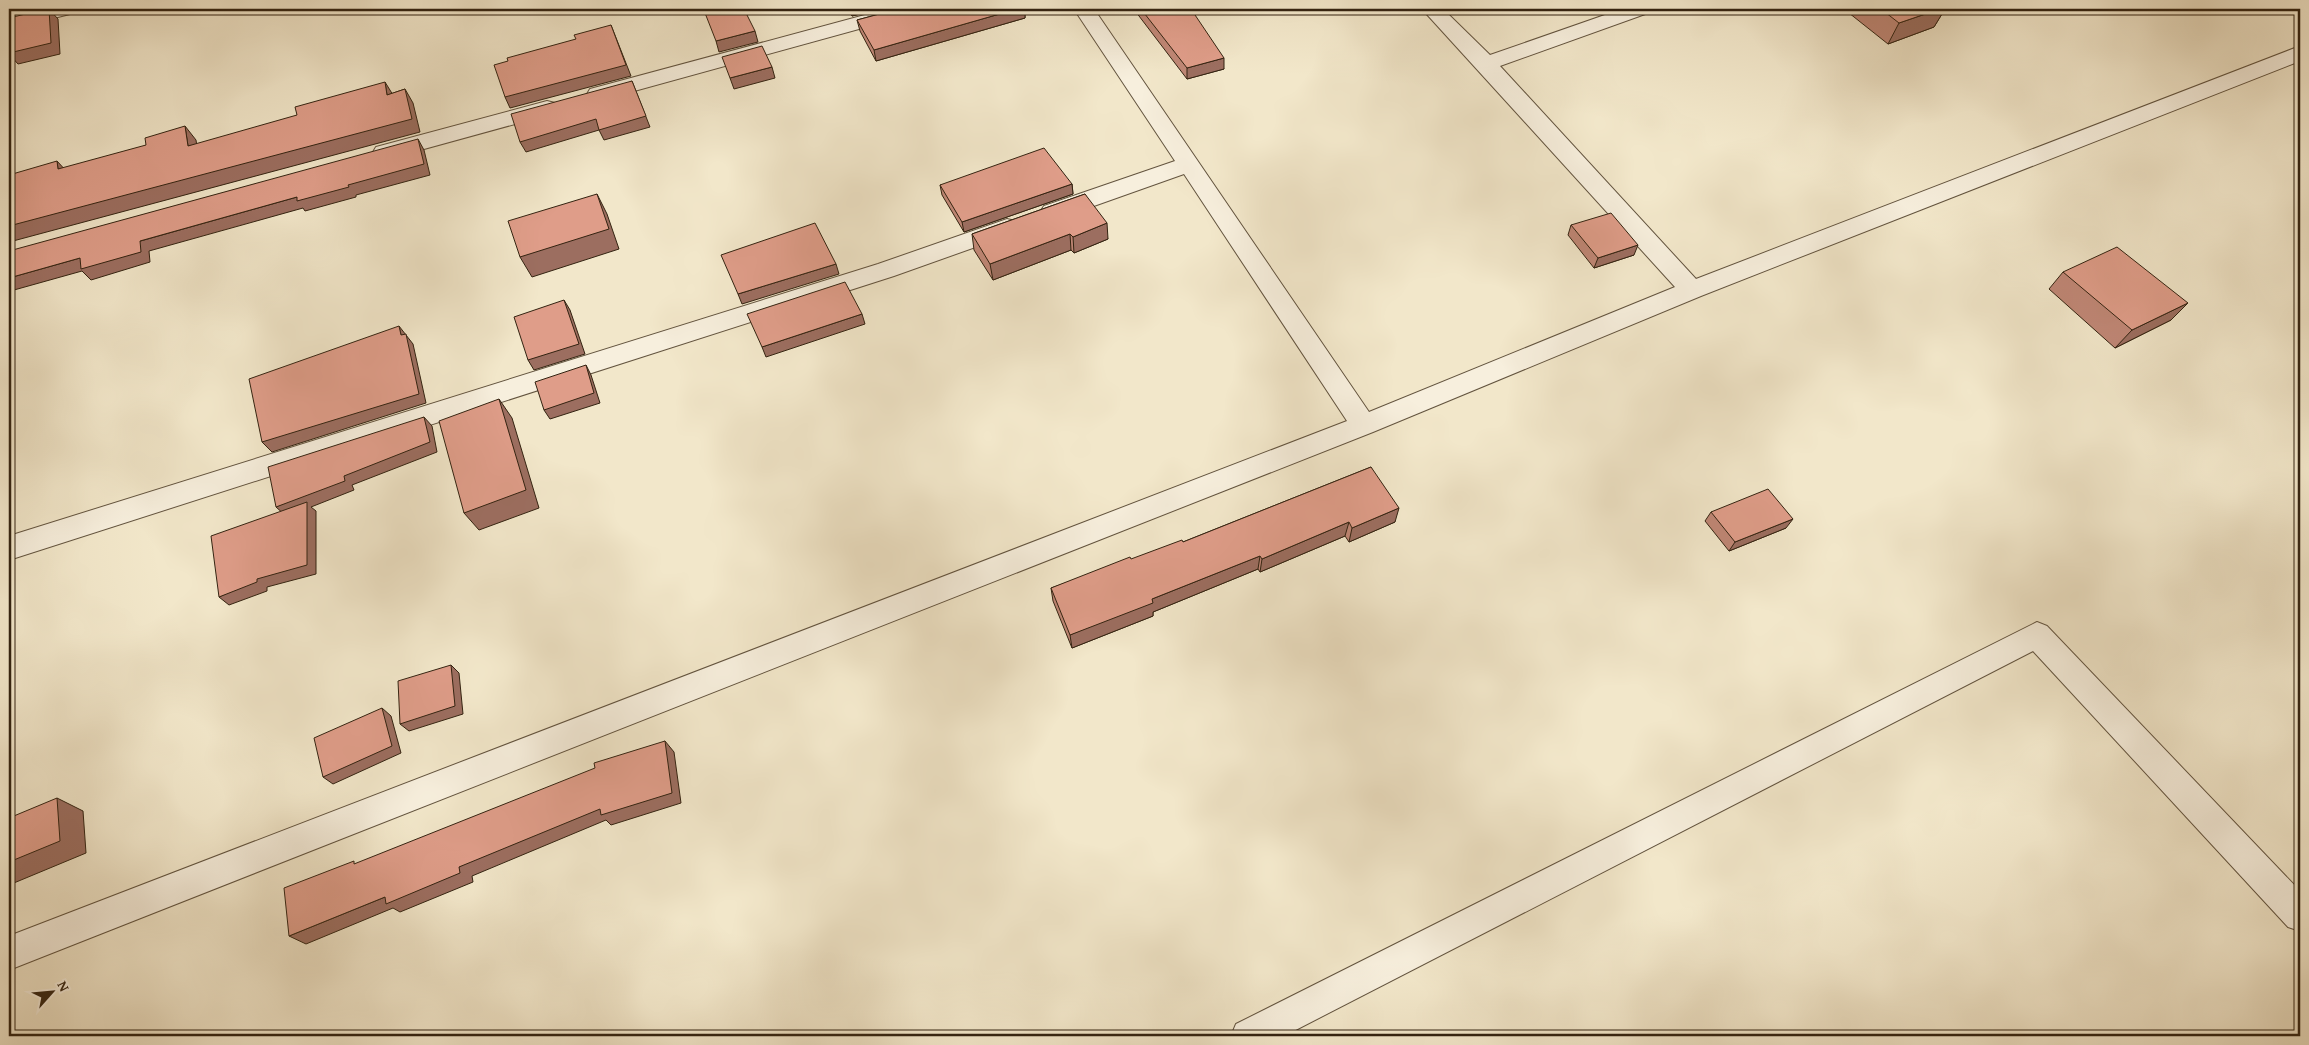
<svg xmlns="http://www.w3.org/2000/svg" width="2309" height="1045" font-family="'Gentium Book Plus',serif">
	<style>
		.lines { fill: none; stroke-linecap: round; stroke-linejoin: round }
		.minor-casing { stroke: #63543f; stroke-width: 2 }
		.minor { fill: #f7efdd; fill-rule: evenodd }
		.wall { fill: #c08776; stroke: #332311 }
		.shaded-wall { fill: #9c6e60; stroke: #332311 }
		.building { fill: #df9d89; stroke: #332311 }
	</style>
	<rect width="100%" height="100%" fill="#f2e7ca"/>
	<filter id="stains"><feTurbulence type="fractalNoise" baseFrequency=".004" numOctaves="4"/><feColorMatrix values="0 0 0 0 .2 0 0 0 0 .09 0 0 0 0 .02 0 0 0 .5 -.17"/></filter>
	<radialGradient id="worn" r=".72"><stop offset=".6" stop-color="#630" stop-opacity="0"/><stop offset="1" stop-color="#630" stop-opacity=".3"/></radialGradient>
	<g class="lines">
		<g class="minor-casing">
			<path id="minor" d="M 42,9 L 77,9 L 74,13 L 9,29 L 9,17 Z
				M 887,9 L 920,9 L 917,13 L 598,101 L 590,99 L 587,94 L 590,89 Z
				M 1074,9 L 1094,9 L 1369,412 L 1675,287 L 1422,9 L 1443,9 L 1490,55 L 1622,9 L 1651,9 L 1648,13 L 1500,66 L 1696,279 L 2300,46 L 2300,61 L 1701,296 L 1373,432 L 9,970 L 9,936 L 1347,421 L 1184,174 L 1060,218 L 1052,220 L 1044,218 L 1040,212 L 1044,206 L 1175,161 Z
				M 547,101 L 555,103 L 558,108 L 555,113 L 384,160 L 376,157 L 373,152 L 376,147 Z
				M 1007,219 L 1015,221 L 1019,227 L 1015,233 L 894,276 L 9,560 L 9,536 L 878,264 Z
				M 2037,622 L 2047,626 L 2300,891 L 2300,931 L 2288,927 L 2033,651 L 1284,1036 L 1231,1036 L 1236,1024 Z"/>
		</g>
		<use href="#minor" class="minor"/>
	</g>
	<path class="wall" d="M 848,9 L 881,9 L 852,16 Z
		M 898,9 L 1025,9 L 1025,18 L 876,61 L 860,31 L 857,20 Z
		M 1134,9 L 1191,9 L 1224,69 L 1187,79 L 1139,16 Z
		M 1851,9 L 1945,9 L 1934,27 L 1888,44 L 1849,13 Z
		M 1072,184 L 1073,194 L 964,232 L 942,195 L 940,185 Z
		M 1085,194 L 1108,239 L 1074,253 L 1071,250 L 993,280 L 974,250 L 972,234 Z
		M 1571,225 L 1634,255 L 1594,268 L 1568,235 Z
		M 2063,272 L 2171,320 L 2115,348 L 2049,289 Z
		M 1371,467 L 1395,522 L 1349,542 L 1345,536 L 1260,572 L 1258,569 L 1153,612 L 1153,616 L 1072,648 L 1053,601 L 1051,588 L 1183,542 Z
		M 1711,512 L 1786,528 L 1729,551 L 1705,521 Z"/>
	<path class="shaded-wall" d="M 16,9 L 35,9 L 19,13 Z
		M 49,9 L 58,19 L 60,54 L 18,64 L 9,54 Z
		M 850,9 L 881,9 L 852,16 Z
		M 1017,9 L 1025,9 L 1025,18 L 876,61 L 874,50 Z
		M 1940,9 L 1945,9 L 1934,27 L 1888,44 L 1899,23 Z
		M 611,25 L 631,76 L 510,108 L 505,97 Z
		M 755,31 L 758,42 L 719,52 L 716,41 Z
		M 1224,58 L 1224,69 L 1187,79 L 1187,68 Z
		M 772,67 L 775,78 L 734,89 L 730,78 Z
		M 632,81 L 650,127 L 604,140 L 599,130 L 526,152 L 520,142 Z
		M 385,82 L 393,95 L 387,95 Z
		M 405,89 L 413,103 L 420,132 L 13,241 L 9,237 L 9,226 Z
		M 185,126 L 196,140 L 199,160 L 188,146 Z
		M 418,139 L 424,150 L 430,175 L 356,195 L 356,197 L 305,211 L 303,208 L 149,251 L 150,262 L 91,280 L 82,271 L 14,290 L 9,286 L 9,278 L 297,197 L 348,185 Z
		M 57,161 L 69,174 L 58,169 Z
		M 1072,184 L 1073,194 L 964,232 L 962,222 Z
		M 597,194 L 607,214 L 619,249 L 532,277 L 520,257 Z
		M 1107,223 L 1108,239 L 1074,253 L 1073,237 Z
		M 1070,234 L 1071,250 L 993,280 L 990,264 Z
		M 1638,245 L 1634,255 L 1594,268 L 1598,258 Z
		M 836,264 L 839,274 L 742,304 L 738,294 Z
		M 564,300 L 570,310 L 585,354 L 534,370 L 528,360 Z
		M 2188,303 L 2171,320 L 2115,348 L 2132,330 Z
		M 862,314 L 865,324 L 766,357 L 762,347 Z
		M 399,326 L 413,344 L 426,403 L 272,452 L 262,442 L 401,335 Z
		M 586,365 L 591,375 L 600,403 L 550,419 L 544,410 Z
		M 499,399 L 512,418 L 539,508 L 479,530 L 464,513 Z
		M 424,417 L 432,426 L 437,452 L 352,485 L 354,490 L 311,507 L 316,511 L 316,574 L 267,587 L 267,591 L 229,605 L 219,597 L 257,579 L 286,516 L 276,507 L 344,476 Z
		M 1399,508 L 1395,522 L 1349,542 L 1352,528 Z
		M 1793,519 L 1786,528 L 1729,551 L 1735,542 Z
		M 1349,522 L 1345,536 L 1260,572 L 1262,559 Z
		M 1260,556 L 1258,569 L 1153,612 L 1153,616 L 1072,648 L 1070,635 L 1152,599 Z
		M 451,665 L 459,673 L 463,714 L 409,731 L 400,724 Z
		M 382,708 L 391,716 L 401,753 L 333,784 L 323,777 Z
		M 665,741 L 674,752 L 681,803 L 611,825 L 606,820 L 472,876 L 473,882 L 400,912 L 393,908 L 306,944 L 289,936 L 459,867 Z
		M 57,798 L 83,811 L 86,853 L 9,885 L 9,862 Z"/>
	<path class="building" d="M 46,9 L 49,9 L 51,43 L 9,53 L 9,18 Z
		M 720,9 L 744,9 L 755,31 L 716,41 L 705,13 Z
		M 898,9 L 1017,9 L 874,50 L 857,20 Z
		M 1141,9 L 1191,9 L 1224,58 L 1187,68 Z
		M 1881,9 L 1940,9 L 1899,23 Z
		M 611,25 L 626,65 L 505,97 L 494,65 L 508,61 L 507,58 L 576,39 L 574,35 Z
		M 762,46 L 772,67 L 730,78 L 722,57 Z
		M 632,81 L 646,116 L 599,130 L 596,119 L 520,142 L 511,114 Z
		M 385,82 L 387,95 L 405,89 L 412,119 L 9,226 L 9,175 L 57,161 L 58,169 L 146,145 L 145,138 L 185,126 L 188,146 L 297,115 L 295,107 Z
		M 418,139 L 424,164 L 348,185 L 349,187 L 297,201 L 297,197 L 140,241 L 141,252 L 81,269 L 80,258 L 9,278 L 9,251 Z
		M 1044,148 L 1072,184 L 962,222 L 940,185 Z
		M 597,194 L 609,229 L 520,257 L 508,221 Z
		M 1085,194 L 1107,223 L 1073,237 L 1070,234 L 990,264 L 972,234 Z
		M 1611,213 L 1638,245 L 1598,258 L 1571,225 Z
		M 815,223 L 836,264 L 738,294 L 721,255 Z
		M 2117,247 L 2188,303 L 2132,330 L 2063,272 Z
		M 845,282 L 862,314 L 762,347 L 747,314 Z
		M 564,300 L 579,344 L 528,360 L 514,317 Z
		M 399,326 L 401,335 L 406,334 L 419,394 L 262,442 L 249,379 Z
		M 586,365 L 594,393 L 544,410 L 535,382 Z
		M 499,399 L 526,490 L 464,513 L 439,421 Z
		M 424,417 L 430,442 L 344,476 L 345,481 L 276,507 L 268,467 Z
		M 1371,467 L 1399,508 L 1352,528 L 1349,522 L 1262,559 L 1260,556 L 1152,599 L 1153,603 L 1070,635 L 1051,588 L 1130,557 L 1131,559 L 1182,540 L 1183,542 Z
		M 1768,489 L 1793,519 L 1735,542 L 1711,512 Z
		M 307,502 L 307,565 L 257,579 L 257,582 L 219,597 L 211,536 Z
		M 451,665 L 455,706 L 400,724 L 398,681 Z
		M 382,708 L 392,746 L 323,777 L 314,738 Z
		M 665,741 L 672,793 L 601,815 L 600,809 L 459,867 L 460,873 L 386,904 L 385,897 L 289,936 L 284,888 L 354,861 L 354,864 L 595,768 L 594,763 Z
		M 57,798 L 60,841 L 9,862 L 9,818 Z"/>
	<rect width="2309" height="1045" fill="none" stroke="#f2e7ca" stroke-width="30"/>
	<rect x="10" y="10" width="2289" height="1025" fill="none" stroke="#332311" stroke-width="2.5"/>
	<rect x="15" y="15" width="2279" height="1015" fill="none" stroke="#332311"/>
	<g transform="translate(52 992) rotate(63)" stroke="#f7efdd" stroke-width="4" paint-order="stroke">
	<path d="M0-4L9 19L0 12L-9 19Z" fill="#332311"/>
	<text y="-8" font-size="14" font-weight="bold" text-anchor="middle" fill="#332311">N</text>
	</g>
	<rect width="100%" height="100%" filter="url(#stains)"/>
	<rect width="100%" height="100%" fill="url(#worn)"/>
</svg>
